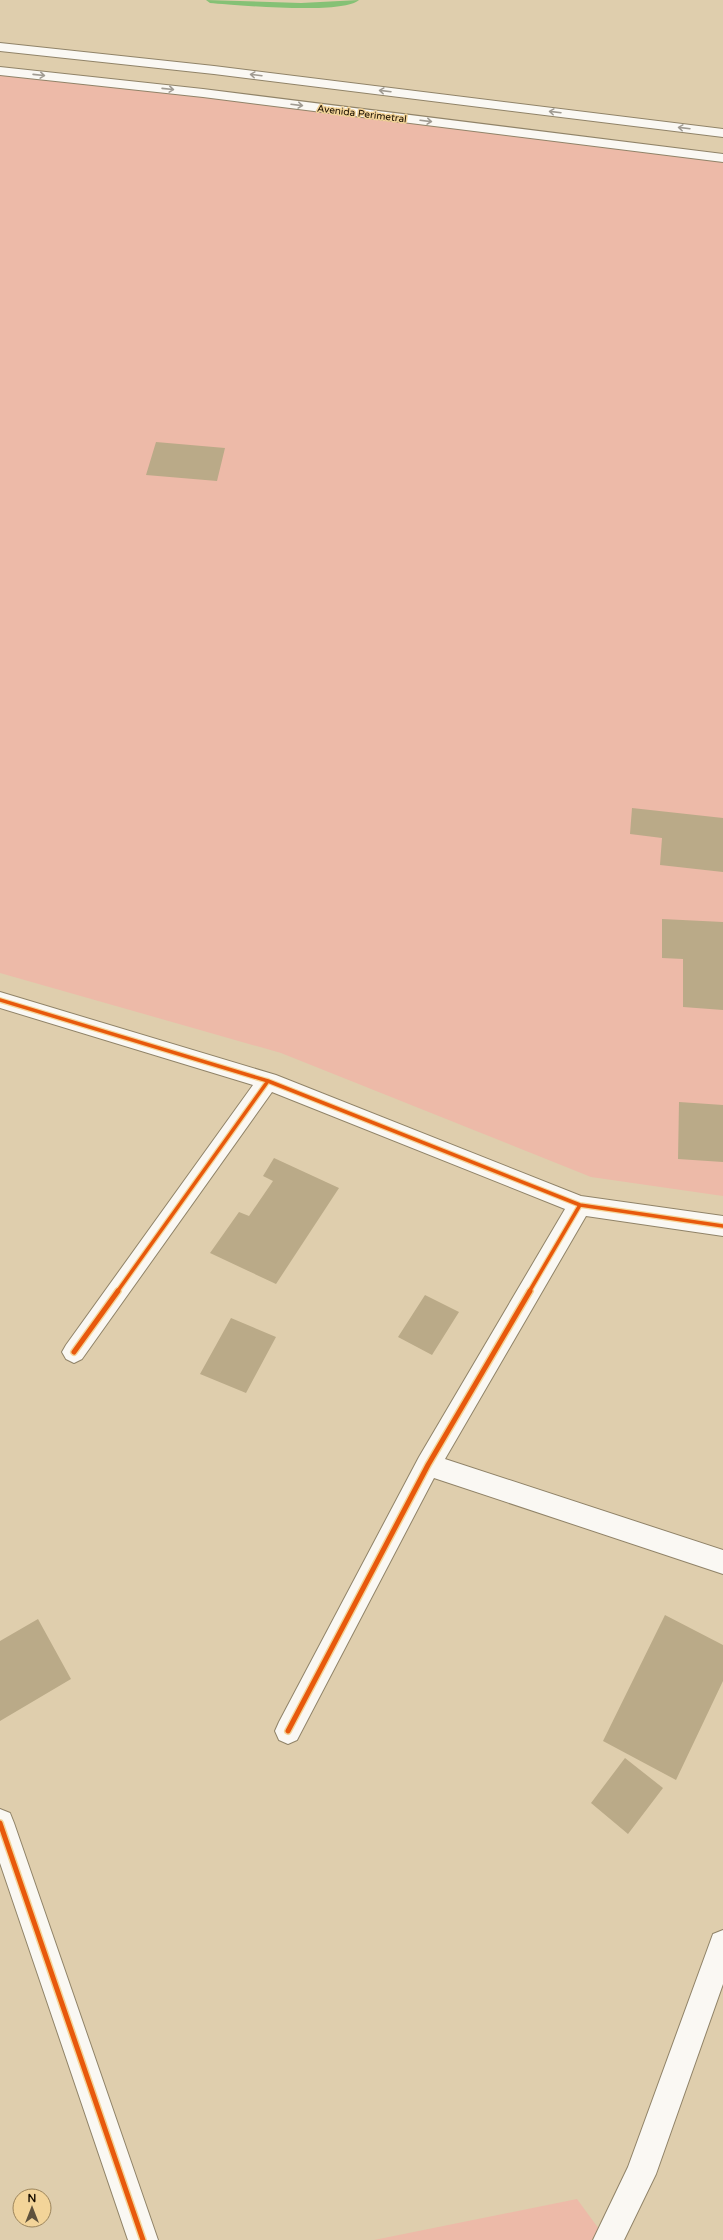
<svg xmlns="http://www.w3.org/2000/svg" width="723" height="2240" font-family="'Varela Round',sans-serif">
	<style>
		.green { fill: #edbaa8 }
		.lines { fill: none; stroke-linecap: round; stroke-linejoin: round }
		.stream { fill: #85c175; fill-rule: evenodd }
		.building { fill: #baaa88 }
		.street-casing { stroke: #908368; stroke-width: 2 }
		.primary-casing { stroke: #908368; stroke-width: 2 }
		.street { fill: #faf8f3; fill-rule: evenodd }
		.primary { fill: #faf8f3; fill-rule: evenodd }
		.cycleway-far1-casing { stroke: #f3d499; stroke-width: 6 }
		.cycleway-casing { stroke: #f3d499; stroke-width: 8 }
		.cycleway-far1 { stroke: #e8590c; stroke-width: 3.5 }
		.cycleway { stroke: #e8590c; stroke-width: 5 }
		.oneway { stroke: #a09b92 }
		.labels { text-anchor: middle; stroke-width: 3; stroke-linejoin: round; paint-order: stroke }
		.far-street-label { font-size: 10px; fill: #1a0f00; stroke: #f3d499 }
	</style>
	<rect width="100%" height="100%" fill="#dfcead"/>
	<path class="green" d="M 0,69 L 723,159 L 723,1196 L 591,1177 L 281,1053 L 0,973 Z
		M 577,2199 L 607,2240 L 374,2240 Z"/>
	<g class="lines">
		<path class="stream" d="M 206,0 L 301,3 L 359,0 C 344,15 234,5 210,3 Z"/>
	</g>
	<path class="building" d="M 156,442 L 225,448 L 217,481 L 146,475 Z
		M 632,808 L 723,818 L 723,872 L 660,865 L 662,838 L 630,834 Z
		M 662,919 L 723,922 L 723,1010 L 683,1007 L 683,959 L 662,958 Z
		M 679,1102 L 723,1105 L 723,1162 L 678,1159 Z
		M 274,1158 L 339,1188 L 276,1284 L 210,1253 L 239,1212 L 249,1216 L 273,1181 L 263,1176 Z
		M 425,1295 L 459,1312 L 432,1355 L 398,1337 Z
		M 231,1318 L 276,1337 L 246,1393 L 200,1374 Z
		M 665,1615 L 723,1645 L 723,1681 L 676,1780 L 603,1741 Z
		M 38,1619 L 71,1679 L 0,1721 L 0,1641 Z
		M 625,1758 L 663,1788 L 628,1834 L 591,1803 Z"/>
	<g class="lines">
		<g class="street-casing">
			<path id="street" d="M 0,992 L 276,1075 L 581,1196 L 723,1216 L 723,1236 L 586,1216 L 445,1459 L 723,1550 L 723,1574 L 434,1478 L 297,1740 L 288,1744 L 279,1740 L 275,1731 L 279,1722 L 419,1457 L 565,1209 L 272,1092 L 82,1359 L 74,1363 L 66,1359 L 62,1352 L 66,1345 L 253,1085 L 0,1008 Z
				M 0,1809 L 10,1813 L 14,1823 L 158,2240 L 128,2240 L 0,1863 Z
				M 723,1930 L 723,1984 L 656,2174 L 624,2240 L 593,2240 L 628,2167 L 713,1934 Z"/>
		</g>
		<g class="primary-casing">
			<path id="primary" d="M 0,43 L 214,66 L 723,129 L 723,137 L 214,74 L 0,51 Z
				M 0,67 L 203,89 L 723,154 L 723,162 L 203,97 L 0,75 Z"/>
		</g>
		<use href="#street" class="street"/>
		<use href="#primary" class="primary"/>
		<g class="cycleway-far1-casing">
			<path id="cycleway-far1" d="M 0,1000 L 268,1081 L 580,1205 L 723,1226
				M 117,1292 L 268,1081
				M 529,1292 L 580,1205"/>
		</g>
		<g class="cycleway-casing">
			<path id="cycleway" d="M 74,1352 L 118,1291
				M 288,1731 L 428,1465 L 530,1291
				M 0,1823 L 143,2240"/>
		</g>
		<use href="#cycleway-far1" class="cycleway-far1"/>
		<use href="#cycleway" class="cycleway"/>
	</g>
	<defs><path id="oneway-shaft" d="M-6 0H5M1.5-3L5.5 0L1.5 3" fill="none" stroke-width="1.6" stroke-linecap="round" stroke-linejoin="round"/></defs>
	<g class="oneway">
		<use href="#oneway-shaft" transform="translate(39 75) rotate(6)"/>
		<use href="#oneway-shaft" transform="translate(256 75) rotate(-173)"/>
		<use href="#oneway-shaft" transform="translate(168 89) rotate(6)"/>
		<use href="#oneway-shaft" transform="translate(385 91) rotate(-173)"/>
		<use href="#oneway-shaft" transform="translate(297 105) rotate(7)"/>
		<use href="#oneway-shaft" transform="translate(555 112) rotate(-173)"/>
		<use href="#oneway-shaft" transform="translate(426 121) rotate(7)"/>
		<use href="#oneway-shaft" transform="translate(684 128) rotate(-173)"/>
	</g>
	<g class="labels">
		<g class="far-street-label">
			<text transform="translate(362 113) rotate(7)" y="4">Avenida Perimetral</text>
		</g>
	</g>
	<g transform="translate(32 2208)"><circle r="19" fill="#f3d499" stroke="#9c855c"/>
	<path d="M0-3L7 15L0 10L-7 15Z" fill="#5f523d"/>
	<text y="-6" font-size="11" font-weight="bold" text-anchor="middle" fill="#1a0f00">N</text>
	</g>
</svg>
